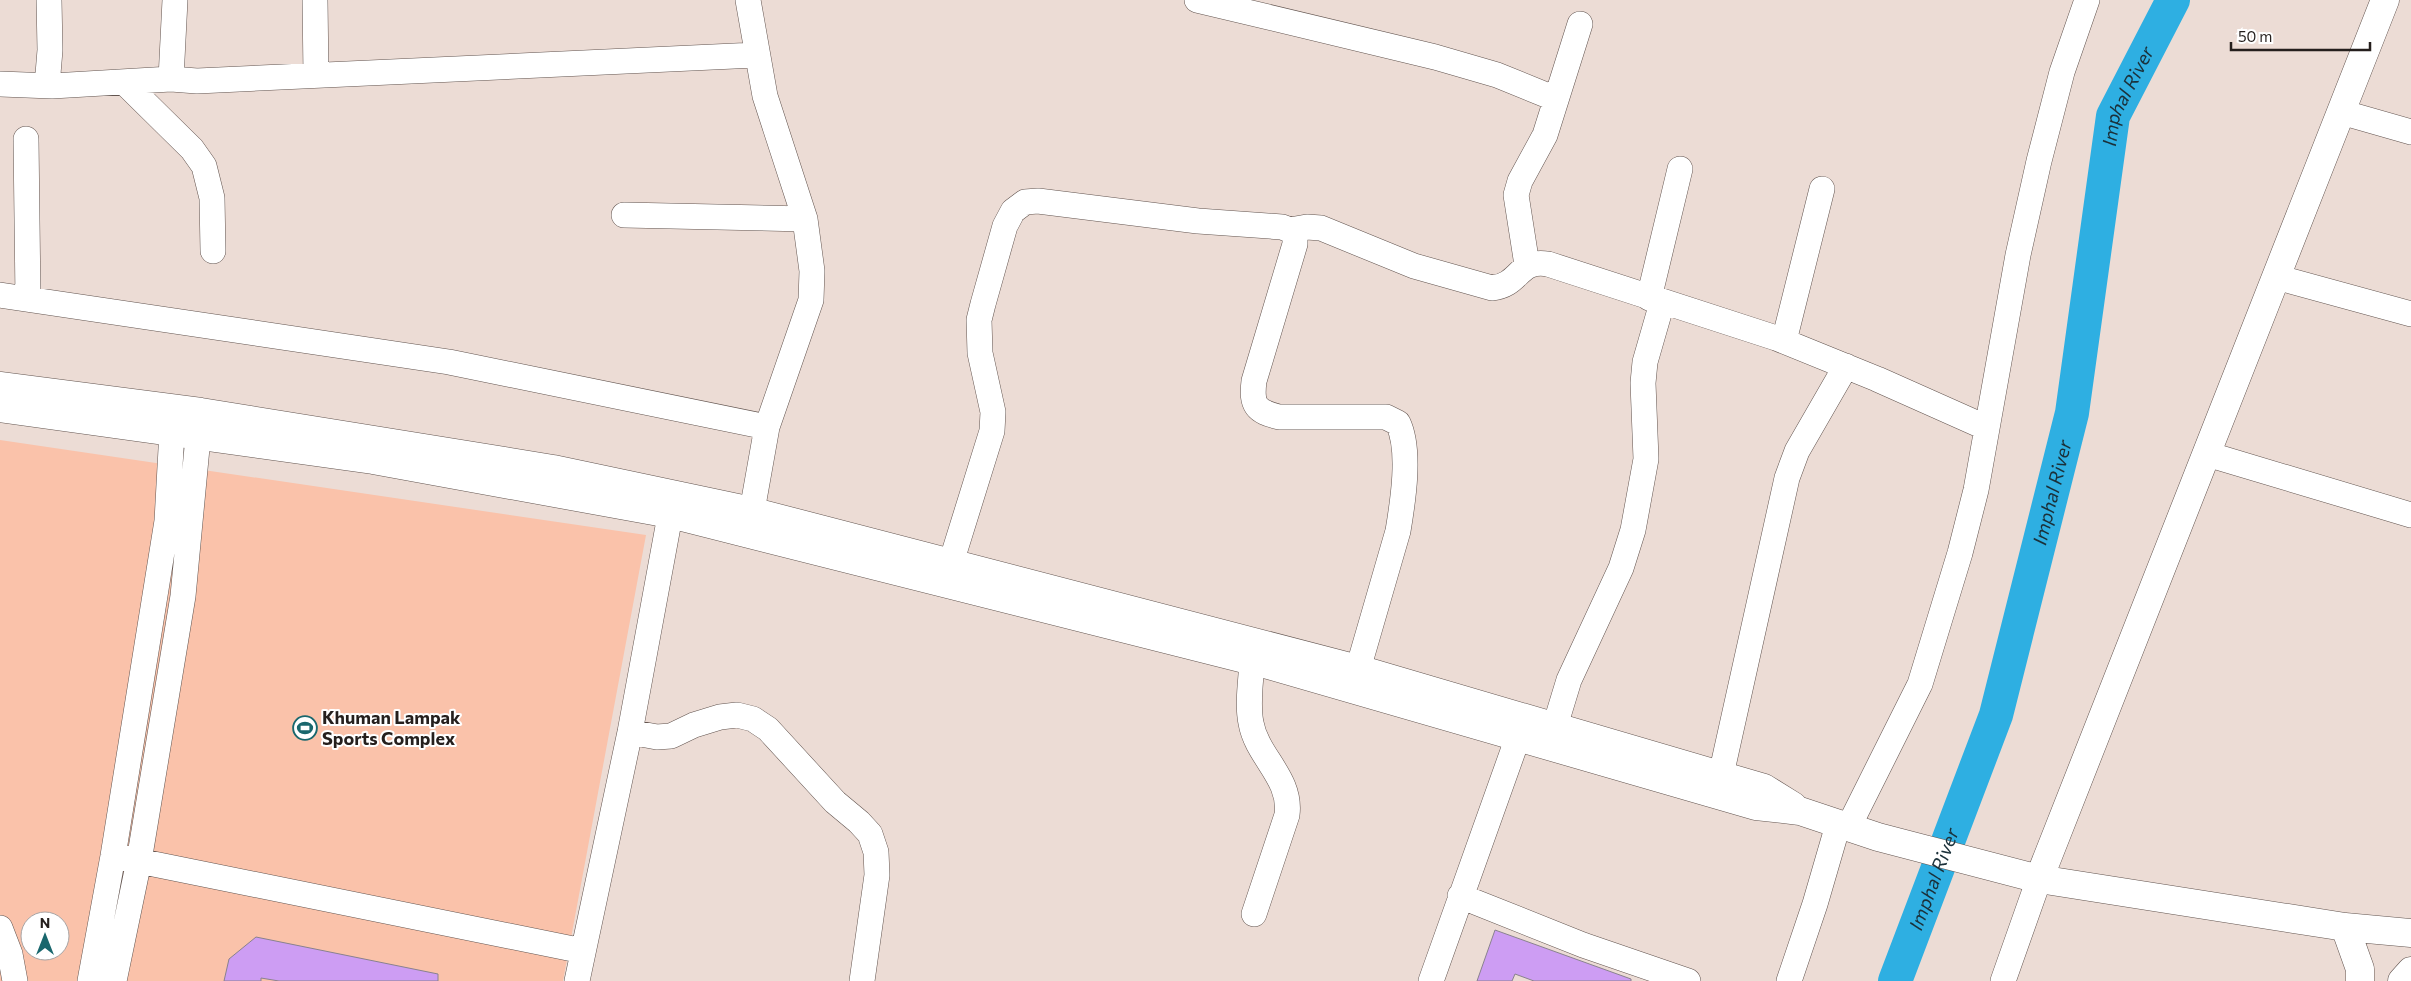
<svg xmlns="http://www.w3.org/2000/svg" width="2411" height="981" font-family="Commissioner,sans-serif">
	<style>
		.green { fill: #fac2aa; fill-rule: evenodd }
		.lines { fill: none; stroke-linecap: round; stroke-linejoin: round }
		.river { stroke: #2eafe2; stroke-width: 34 }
		.building { fill: #cd9df3; stroke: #89828e }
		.minor-casing { stroke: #62544f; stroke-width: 26 }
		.major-casing { stroke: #62544f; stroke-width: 29 }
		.highway-casing { stroke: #62544f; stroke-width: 29 }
		.minor { stroke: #fff; stroke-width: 25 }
		.major { stroke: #fff; stroke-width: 28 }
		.highway { stroke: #fff; stroke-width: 28 }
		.labels { text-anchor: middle; stroke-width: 4; stroke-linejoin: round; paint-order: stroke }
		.poi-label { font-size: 18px; font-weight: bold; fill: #251f1d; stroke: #fff; text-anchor: start }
		.water-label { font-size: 19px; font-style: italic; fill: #1b3039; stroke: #fff }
	</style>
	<rect width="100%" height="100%" fill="#ecdcd5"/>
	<path class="green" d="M 0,440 L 646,535 L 563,981 L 0,981 ZM 30,921 L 60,921 L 60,951 L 30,951 Z"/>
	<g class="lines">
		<path class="river" id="s1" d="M 1895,981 L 1996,715 L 2072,413 L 2113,116 L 2173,0"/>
	</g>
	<path class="building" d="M 1495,930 L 1631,979 L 1631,981 L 1534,981 L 1515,974 L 1512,981 L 1477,981 Z
		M 256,937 L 438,974 L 438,981 L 279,981 L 261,978 L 261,981 L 224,981 L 229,959 Z"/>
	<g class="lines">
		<g class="minor-casing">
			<path id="minor" d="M 175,0 L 171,79 L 197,81 L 756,55
				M 315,0 L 316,75
				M 1197,0 L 1435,57 L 1497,75 L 1556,99
				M 124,82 L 192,149 L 204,166 L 212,198 L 213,251
				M 0,84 L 52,86 L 171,79
				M 47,86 L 50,50 L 49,0
				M 2341,112 L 2411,132
				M 26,139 L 28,299
				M 624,215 L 805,219
				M 1290,230 L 1307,227 L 1321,228 L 1414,266 L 1492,288 C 1521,285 1517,259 1548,264 L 1776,338 L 1877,379 L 1987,428
				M 1527,265 L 1516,195 L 1520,181 L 1545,135 L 1580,24
				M 2276,277 L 2411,314
				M 0,295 L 449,362 L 767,427
				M 1649,298 L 1680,169
				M 1784,341 L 1822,189
				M 2207,454 L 2411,515
				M 746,529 L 752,511 L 767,427 L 811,300 L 812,271 L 805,219 L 765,96 L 748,0
				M 945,582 L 992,431 L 993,412 L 980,353 L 979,320 L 983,304 L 1005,226 L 1013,211 L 1025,202 L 1038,201 L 1198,221 L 1282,227 L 1290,230 L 1295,235 L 1295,244 L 1254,381 C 1251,406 1256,411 1279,417 L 1386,417 L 1398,423 C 1411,450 1403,501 1398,531 L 1358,669
				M 1252,661 C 1251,681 1247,704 1251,723 C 1257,757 1292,778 1287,815 L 1254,914
				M 1555,726 L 1569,680 L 1621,568 L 1633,530 L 1646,459 L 1643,383 L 1645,362 L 1662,303
				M 630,732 L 657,737 L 671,736 L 694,725 L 720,717 L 737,715 L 753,719 L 768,729 L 835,802 L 859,822 L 870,834 L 876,852 L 877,875 L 862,981
				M 1721,775 L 1787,478 L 1797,451 L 1846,366
				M 1848,828 L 1920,684 L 1960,553 L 1976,490 L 2018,255 L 2039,161 L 2062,72 L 2087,0
				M 124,858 L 583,951
				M 1460,896 L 1583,945 L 1688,981
				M 0,928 L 10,954 L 15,981
				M 90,981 L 113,856 L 167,521 L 173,413
				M 114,981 L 139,861 L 183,596 L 200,416
				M 577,981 L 630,732 L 674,494
				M 1431,981 L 1518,737
				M 1789,981 L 1815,904 L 1838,825
				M 2003,981 L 2039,879"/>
		</g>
		<g class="major-casing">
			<path id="major" d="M 0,386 L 201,412 L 553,469 L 747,510 L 1358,669 L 1764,788 L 1793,806
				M 0,408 L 373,460 L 670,514 L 1272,666 L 1756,806 L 1800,811 L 1878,837 L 2039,879 L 2345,927 L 2411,933
				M 2039,879 L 2385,0
				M 2345,927 L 2360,969 L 2360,981"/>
		</g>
		<g class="highway-casing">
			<path id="highway" d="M 2402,981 L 2411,971"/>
		</g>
		<use href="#minor" class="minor"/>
		<use href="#major" class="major"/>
		<use href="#highway" class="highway"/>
	</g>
	<defs>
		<g id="stadium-ring" transform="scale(1.25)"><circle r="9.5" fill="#fff" stroke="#19676d" stroke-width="1.5"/><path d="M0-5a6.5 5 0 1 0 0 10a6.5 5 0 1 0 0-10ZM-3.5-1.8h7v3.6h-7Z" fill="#19676d"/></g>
	</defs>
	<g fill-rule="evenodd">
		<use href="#stadium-ring" x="305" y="728"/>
	</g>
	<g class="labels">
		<g class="poi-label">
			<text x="322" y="724">Khuman Lampak<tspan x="322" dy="21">Sports Complex</tspan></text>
		</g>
		<g class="water-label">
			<text dy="7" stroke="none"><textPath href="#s1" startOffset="919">Imphal River</textPath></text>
			<text dy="7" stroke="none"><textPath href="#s1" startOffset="514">Imphal River</textPath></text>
			<text dy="7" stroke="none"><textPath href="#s1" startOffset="109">Imphal River</textPath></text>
		</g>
	</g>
	<g transform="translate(45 936)"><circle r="24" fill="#ffffff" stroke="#a8a5a5"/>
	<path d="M0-4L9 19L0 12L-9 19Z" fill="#19676d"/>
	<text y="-8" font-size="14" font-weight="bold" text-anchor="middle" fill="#251f1d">N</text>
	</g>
	<path d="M2231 42v8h139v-8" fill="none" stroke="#251f1d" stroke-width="2.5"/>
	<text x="2238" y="42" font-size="15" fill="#251f1d" stroke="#ffffff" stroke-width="4" paint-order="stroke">50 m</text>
</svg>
